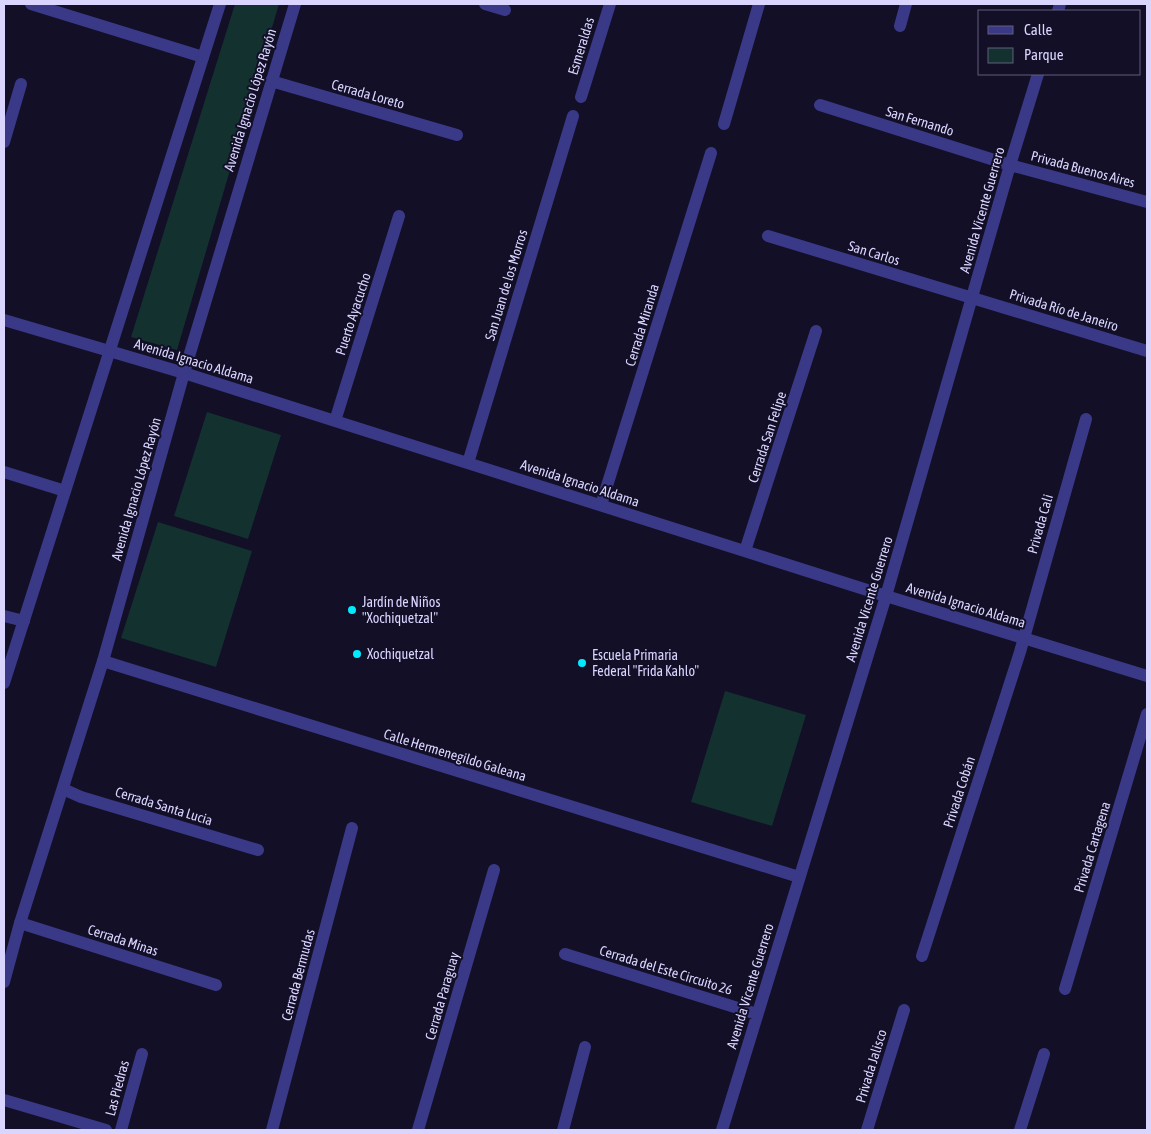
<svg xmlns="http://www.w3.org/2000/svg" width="1151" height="1134" font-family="'Asap Condensed',sans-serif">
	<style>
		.green { fill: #12312f }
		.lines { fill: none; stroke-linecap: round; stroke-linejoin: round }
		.minor { stroke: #3a3987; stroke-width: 12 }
		.tertiary { stroke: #3a3987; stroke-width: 12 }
		.poi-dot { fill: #01eaff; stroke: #120f27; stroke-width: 2 }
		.labels { text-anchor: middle; stroke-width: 4; stroke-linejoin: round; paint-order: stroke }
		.street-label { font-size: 14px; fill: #d9d5ff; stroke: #120f27 }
		.poi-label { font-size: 14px; fill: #d9d5ff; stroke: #120f27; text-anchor: start }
	</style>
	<rect width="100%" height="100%" fill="#120f27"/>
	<path class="green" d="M 235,4 L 279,4 L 177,350 L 131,337 Z
		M 207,412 L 281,435 L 248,539 L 174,516 Z
		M 158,522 L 252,551 L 216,667 L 121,638 Z
		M 725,691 L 806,715 L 772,826 L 691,802 Z"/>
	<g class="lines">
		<path class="minor" d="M 31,4 L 203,57
			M 485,4 L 505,10
			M 1058,11 L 1060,4
			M 900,26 L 906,4
			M 271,81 L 457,135
			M 581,97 L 610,4
			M 820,105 L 1010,165 L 1147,202
			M 724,124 L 759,4
			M 4,142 L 21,84
			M 768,236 L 1147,351
			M 4,320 L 184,373 L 886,596 L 1147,676
			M 335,421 L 399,216
			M 468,463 L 573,116
			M 4,472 L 65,491
			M 601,505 L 711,153
			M 745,551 L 816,331
			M 4,616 L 24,621
			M 103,661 L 799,877
			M 63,789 L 81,797 L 258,850
			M 20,923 L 216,985
			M 565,954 L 757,1014
			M 922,956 L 1020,652 L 1086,419
			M 1065,989 L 1147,714
			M 4,1100 L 106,1130
			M 121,1130 L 142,1054
			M 272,1130 L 352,828
			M 418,1130 L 494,870
			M 563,1130 L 585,1047
			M 722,1130 L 886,596 L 1010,165 L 1038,74
			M 867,1130 L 904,1010
			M 1020,1130 L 1044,1054"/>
		<path class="tertiary" d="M 4,683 L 220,4
			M 4,982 L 20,923 L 103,661 L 184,373 L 295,4"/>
	</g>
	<g class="poi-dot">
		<circle cx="352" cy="610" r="5"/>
		<circle cx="357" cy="654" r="5"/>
		<circle cx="582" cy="663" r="5"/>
	</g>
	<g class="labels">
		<g class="street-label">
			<text transform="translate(581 46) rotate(-73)" y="5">Esmeraldas</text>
			<text transform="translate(368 94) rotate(16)" y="5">Cerrada Loreto</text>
			<text transform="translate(250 100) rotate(-73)" y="5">Avenida Ignacio López Rayón</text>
			<text transform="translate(920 121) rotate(17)" y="5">San Fernando</text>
			<text transform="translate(1083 169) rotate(15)" y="5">Privada Buenos Aires</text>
			<text transform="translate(982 210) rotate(-74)" y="5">Avenida Vicente Guerrero</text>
			<text transform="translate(874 253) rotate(17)" y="5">San Carlos</text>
			<text transform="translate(506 285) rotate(-73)" y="5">San Juan de los Morros</text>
			<text transform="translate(1064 310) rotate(17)" y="5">Privada Río de Janeiro</text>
			<text transform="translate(353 314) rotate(-72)" y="5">Puerto Ayacucho</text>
			<text transform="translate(642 325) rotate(-73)" y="5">Cerrada Miranda</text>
			<text transform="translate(194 361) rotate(17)" y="5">Avenida Ignacio Aldama</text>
			<text transform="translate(767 437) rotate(-72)" y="5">Cerrada San Felipe</text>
			<text transform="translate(580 483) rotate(18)" y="5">Avenida Ignacio Aldama</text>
			<text transform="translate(136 489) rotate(-74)" y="5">Avenida Ignacio López Rayón</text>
			<text transform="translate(1040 524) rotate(-74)" y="5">Privada Cali</text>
			<text transform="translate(869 599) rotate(-73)" y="5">Avenida Vicente Guerrero</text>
			<text transform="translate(966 605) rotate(17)" y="5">Avenida Ignacio Aldama</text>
			<text transform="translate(455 755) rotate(17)" y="5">Calle Hermenegildo Galeana</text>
			<text transform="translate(959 792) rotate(-72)" y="5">Privada Cobán</text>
			<text transform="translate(164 806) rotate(17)" y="5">Cerrada Santa Lucia</text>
			<text transform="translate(1092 847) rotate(-73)" y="5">Privada Cartagena</text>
			<text transform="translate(123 940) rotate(18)" y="5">Cerrada Minas</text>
			<text transform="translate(666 970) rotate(17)" y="5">Cerrada del Este Circuito 26</text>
			<text transform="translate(298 975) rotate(-75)" y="5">Cerrada Bermudas</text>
			<text transform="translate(750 986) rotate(-73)" y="5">Avenida Vicente Guerrero</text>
			<text transform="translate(442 996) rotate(-74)" y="5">Cerrada Paraguay</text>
			<text transform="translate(871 1066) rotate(-73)" y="5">Privada Jalisco</text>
			<text transform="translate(117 1088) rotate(-75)" y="5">Las Piedras</text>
		</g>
		<g class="poi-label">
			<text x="362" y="607">Jardín de Niños<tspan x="362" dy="16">"Xochiquetzal"</tspan></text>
			<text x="367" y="659">Xochiquetzal</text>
			<text x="592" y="660">Escuela Primaria<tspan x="592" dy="16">Federal "Frida Kahlo"</tspan></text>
		</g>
	</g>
	<rect width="1151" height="1134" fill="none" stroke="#d9d5ff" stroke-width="10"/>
	<rect x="978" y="10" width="162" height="65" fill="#120f27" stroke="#625e7d"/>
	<rect x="988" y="26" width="25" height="8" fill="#3a3987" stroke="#625e7d"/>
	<text x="1024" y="35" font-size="15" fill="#d9d5ff">Calle</text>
	<rect x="988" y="48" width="25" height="15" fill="#12312f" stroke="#625e7d"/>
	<text x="1024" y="60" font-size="15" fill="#d9d5ff">Parque</text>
</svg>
